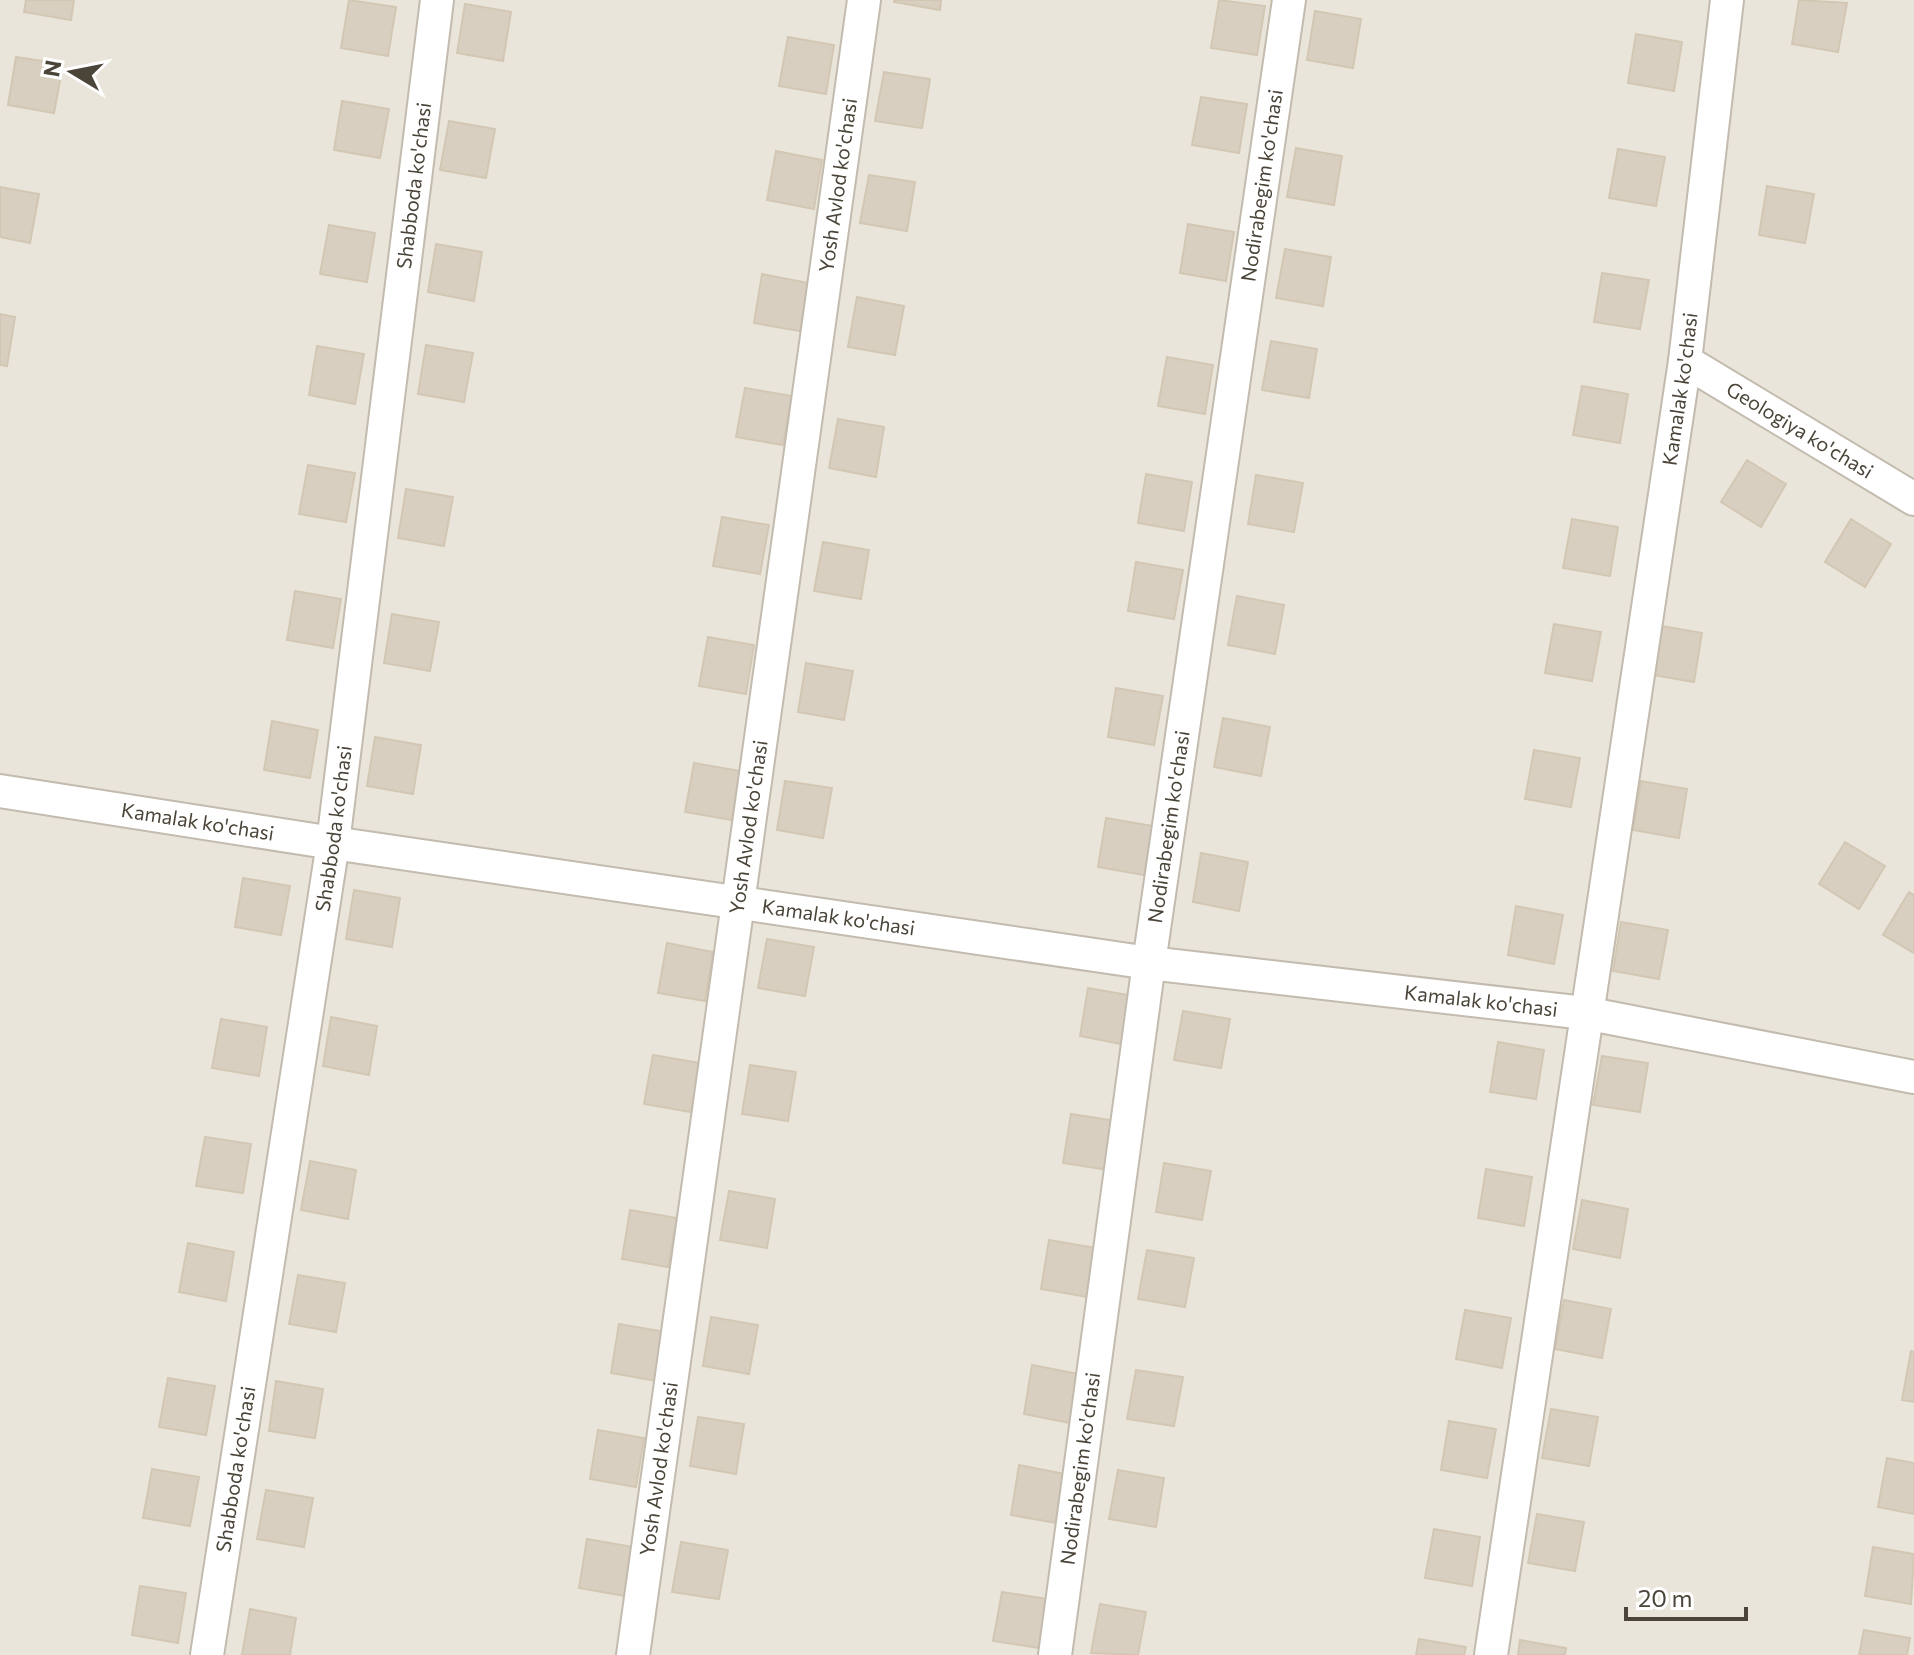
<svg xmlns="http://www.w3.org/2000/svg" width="1914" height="1655" font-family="Commissioner,sans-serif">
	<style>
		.residential { fill: #eae5da }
		.building { fill: #d8cfc1; stroke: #d3c7b4; stroke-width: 2 }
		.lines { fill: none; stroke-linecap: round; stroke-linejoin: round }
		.minor-casing { stroke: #c2bbae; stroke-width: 36 }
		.minor { stroke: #fff; stroke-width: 32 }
		.labels { text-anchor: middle; stroke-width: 6; stroke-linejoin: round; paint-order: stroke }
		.street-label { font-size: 20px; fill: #4b4439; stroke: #fff }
	</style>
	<rect width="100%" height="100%" fill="#f6f3ec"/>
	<path class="residential" d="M 0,0 L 1914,0 L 1914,1655 L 0,1655 Z"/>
	<path class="building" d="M 26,0 L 74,0 L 71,20 L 24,12 Z
		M 349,0 L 396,7 L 388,56 L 341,48 Z
		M 894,0 L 941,0 L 940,10 L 894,2 Z
		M 1219,0 L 1265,6 L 1257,55 L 1211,48 Z
		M 1799,0 L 1847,3 L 1838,52 L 1792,44 Z
		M 465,4 L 511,12 L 503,61 L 457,53 Z
		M 1315,11 L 1361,19 L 1353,68 L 1307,60 Z
		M 1636,34 L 1682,42 L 1674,91 L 1628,83 Z
		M 788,37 L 834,45 L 826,94 L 779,86 Z
		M 16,57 L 63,64 L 54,113 L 8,105 Z
		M 884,72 L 930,79 L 922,128 L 875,121 Z
		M 1201,97 L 1247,104 L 1239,153 L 1192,145 Z
		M 342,101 L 389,109 L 380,158 L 334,150 Z
		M 449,121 L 495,129 L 486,178 L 440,170 Z
		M 1296,148 L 1342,156 L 1334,205 L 1287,197 Z
		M 1618,149 L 1665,157 L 1656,206 L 1609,198 Z
		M 776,151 L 822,160 L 814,209 L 767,200 Z
		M 869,175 L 915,182 L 907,231 L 860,223 Z
		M 1767,186 L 1814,194 L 1805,243 L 1759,235 Z
		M 0,187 L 39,194 L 30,243 L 0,237 Z
		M 1188,224 L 1234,232 L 1226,281 L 1180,273 Z
		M 329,225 L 375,233 L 367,282 L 320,274 Z
		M 436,244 L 482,252 L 474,301 L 428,292 Z
		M 1285,249 L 1331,257 L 1323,306 L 1276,298 Z
		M 1602,273 L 1649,280 L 1640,329 L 1594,322 Z
		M 762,274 L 808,283 L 800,331 L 754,323 Z
		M 857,297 L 904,306 L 895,355 L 848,347 Z
		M 0,314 L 15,317 L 7,366 L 0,365 Z
		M 1271,341 L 1317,349 L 1309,398 L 1262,390 Z
		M 426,345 L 473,353 L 464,402 L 418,394 Z
		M 317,346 L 364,354 L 355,404 L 309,395 Z
		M 1167,357 L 1213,365 L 1205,414 L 1158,406 Z
		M 1582,386 L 1628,394 L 1620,443 L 1573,435 Z
		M 745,388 L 792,396 L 783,445 L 736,437 Z
		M 838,419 L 884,427 L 876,477 L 829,468 Z
		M 1747,460 L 1786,484 L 1761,527 L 1721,502 Z
		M 308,465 L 355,473 L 346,522 L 299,514 Z
		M 1146,474 L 1192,482 L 1184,531 L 1138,523 Z
		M 1256,475 L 1303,483 L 1294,532 L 1248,524 Z
		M 406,489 L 453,497 L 444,546 L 398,538 Z
		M 722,517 L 769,525 L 760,574 L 713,566 Z
		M 1572,519 L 1618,527 L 1610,576 L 1563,568 Z
		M 1851,519 L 1891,544 L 1865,587 L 1825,562 Z
		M 823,542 L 869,550 L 861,599 L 814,591 Z
		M 1136,562 L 1183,570 L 1174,619 L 1128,611 Z
		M 295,591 L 341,599 L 333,648 L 287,640 Z
		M 1237,596 L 1284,605 L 1275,654 L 1228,645 Z
		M 392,614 L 439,622 L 430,671 L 384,663 Z
		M 1554,624 L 1601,632 L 1592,681 L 1545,673 Z
		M 1656,625 L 1702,633 L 1694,682 L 1647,674 Z
		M 708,637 L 754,645 L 746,694 L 699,686 Z
		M 806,663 L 853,671 L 844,720 L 798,712 Z
		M 1116,688 L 1163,696 L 1154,745 L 1108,737 Z
		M 1223,718 L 1270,727 L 1261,776 L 1214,767 Z
		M 272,721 L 318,730 L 310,778 L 264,770 Z
		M 375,737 L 421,745 L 413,794 L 367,786 Z
		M 1534,750 L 1580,758 L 1571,807 L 1525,799 Z
		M 694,763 L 740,771 L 732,820 L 685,812 Z
		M 785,781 L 832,788 L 823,838 L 777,830 Z
		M 1641,781 L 1687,789 L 1679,838 L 1633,830 Z
		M 1106,818 L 1153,826 L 1144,875 L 1098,867 Z
		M 1845,842 L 1885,866 L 1859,909 L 1819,884 Z
		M 1201,853 L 1248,862 L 1239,911 L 1193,902 Z
		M 243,878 L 290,886 L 281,935 L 235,927 Z
		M 354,890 L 400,898 L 392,947 L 346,939 Z
		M 1909,892 L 1914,895 L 1914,953 L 1883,935 Z
		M 1516,906 L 1563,915 L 1554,964 L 1508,955 Z
		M 1621,922 L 1668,930 L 1659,979 L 1613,971 Z
		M 767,939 L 814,947 L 805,996 L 758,988 Z
		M 667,943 L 713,952 L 705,1001 L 658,993 Z
		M 1088,988 L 1134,996 L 1126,1045 L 1080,1036 Z
		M 1183,1011 L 1230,1019 L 1221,1068 L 1174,1060 Z
		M 331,1017 L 377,1026 L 369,1075 L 323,1066 Z
		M 221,1019 L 267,1027 L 259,1076 L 212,1068 Z
		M 1498,1042 L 1544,1050 L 1536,1099 L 1490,1092 Z
		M 653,1055 L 700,1063 L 691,1112 L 644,1104 Z
		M 1602,1056 L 1648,1063 L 1640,1112 L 1593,1105 Z
		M 750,1065 L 796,1072 L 788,1121 L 742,1114 Z
		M 1071,1114 L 1117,1121 L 1109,1170 L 1063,1163 Z
		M 205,1137 L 251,1144 L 243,1193 L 196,1186 Z
		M 310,1161 L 356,1170 L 348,1219 L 301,1210 Z
		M 1164,1163 L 1211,1171 L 1202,1220 L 1156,1212 Z
		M 1486,1169 L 1532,1177 L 1524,1226 L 1478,1218 Z
		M 729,1191 L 775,1199 L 767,1248 L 720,1240 Z
		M 1582,1200 L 1628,1209 L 1620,1258 L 1573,1249 Z
		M 630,1210 L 677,1218 L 668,1267 L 622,1259 Z
		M 1049,1240 L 1096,1248 L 1088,1297 L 1041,1289 Z
		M 188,1243 L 234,1252 L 226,1301 L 179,1292 Z
		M 1147,1250 L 1194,1258 L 1185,1307 L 1138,1299 Z
		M 298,1275 L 345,1283 L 336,1332 L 289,1324 Z
		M 1564,1300 L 1611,1309 L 1602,1358 L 1555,1349 Z
		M 1465,1310 L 1511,1318 L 1502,1368 L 1456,1359 Z
		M 711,1317 L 758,1325 L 749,1374 L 703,1366 Z
		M 619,1324 L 666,1332 L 657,1381 L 611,1373 Z
		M 1911,1351 L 1914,1352 L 1914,1402 L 1902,1400 Z
		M 1032,1365 L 1079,1374 L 1070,1423 L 1024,1414 Z
		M 1136,1370 L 1183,1377 L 1174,1426 L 1127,1419 Z
		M 168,1378 L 215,1386 L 206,1435 L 159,1427 Z
		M 276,1381 L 323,1389 L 315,1438 L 269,1431 Z
		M 1551,1409 L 1598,1417 L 1589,1466 L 1542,1458 Z
		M 698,1417 L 744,1424 L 736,1474 L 690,1466 Z
		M 1449,1421 L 1496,1429 L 1487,1478 L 1441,1470 Z
		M 598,1430 L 644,1438 L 636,1487 L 590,1479 Z
		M 1887,1458 L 1914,1463 L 1914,1514 L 1878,1507 Z
		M 1019,1465 L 1065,1474 L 1057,1523 L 1011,1515 Z
		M 152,1469 L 199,1477 L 190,1526 L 143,1518 Z
		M 1118,1470 L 1164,1478 L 1156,1527 L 1109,1519 Z
		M 266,1490 L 313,1498 L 304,1547 L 257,1539 Z
		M 1537,1514 L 1584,1522 L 1575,1571 L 1528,1563 Z
		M 1434,1529 L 1480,1537 L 1472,1586 L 1425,1578 Z
		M 587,1539 L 633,1547 L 625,1596 L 579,1588 Z
		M 681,1542 L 728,1550 L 719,1599 L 672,1592 Z
		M 1873,1547 L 1914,1554 L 1911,1604 L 1865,1596 Z
		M 140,1586 L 186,1593 L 178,1643 L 132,1635 Z
		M 1002,1592 L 1048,1599 L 1040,1648 L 993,1641 Z
		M 1100,1604 L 1146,1612 L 1138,1655 L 1091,1653 Z
		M 250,1609 L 296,1618 L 290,1655 L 242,1655 Z
		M 1864,1630 L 1910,1638 L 1907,1655 L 1859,1655 Z
		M 1419,1639 L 1466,1647 L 1464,1655 L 1416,1655 Z
		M 1520,1640 L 1566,1648 L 1565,1655 L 1518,1655 Z"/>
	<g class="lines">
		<g class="minor-casing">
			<g id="minor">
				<path id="s1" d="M 1685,361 L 1914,499"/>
				<path id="s2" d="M 0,791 L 333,843 L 1149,963 L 1585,1013 L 1914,1077"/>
				<path id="s3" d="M 207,1655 L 333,843 L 437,0"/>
				<path id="s4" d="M 633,1655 L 864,0"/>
				<path id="s5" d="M 1055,1655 L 1149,963 L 1289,0"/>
				<path id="s6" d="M 1491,1655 L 1685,361 L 1727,0"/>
			</g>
		</g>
		<use href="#minor" class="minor"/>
	</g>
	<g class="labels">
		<g class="street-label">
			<text dy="7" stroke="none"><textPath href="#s3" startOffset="1484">Shabboda ko'chasi</textPath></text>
			<text dy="7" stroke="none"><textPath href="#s4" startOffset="1484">Yosh Avlod ko'chasi</textPath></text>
			<text dy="7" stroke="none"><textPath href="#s5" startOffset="1484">Nodirabegim ko'chasi</textPath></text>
			<text dy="7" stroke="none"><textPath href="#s6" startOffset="1280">Kamalak ko'chasi</textPath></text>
			<text dy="7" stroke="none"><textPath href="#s1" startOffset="134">Geologiya ko'chasi</textPath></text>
			<text dy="7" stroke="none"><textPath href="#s2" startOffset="200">Kamalak ko'chasi</textPath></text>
			<text dy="7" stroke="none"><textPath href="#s4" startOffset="836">Yosh Avlod ko'chasi</textPath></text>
			<text dy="7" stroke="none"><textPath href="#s5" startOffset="836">Nodirabegim ko'chasi</textPath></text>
			<text dy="7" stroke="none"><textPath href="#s3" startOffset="836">Shabboda ko'chasi</textPath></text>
			<text dy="7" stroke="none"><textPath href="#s2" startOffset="848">Kamalak ko'chasi</textPath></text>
			<text dy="7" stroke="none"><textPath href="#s2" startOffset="1496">Kamalak ko'chasi</textPath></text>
			<text dy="7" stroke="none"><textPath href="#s4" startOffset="188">Yosh Avlod ko'chasi</textPath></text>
			<text dy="7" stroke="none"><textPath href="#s5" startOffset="188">Nodirabegim ko'chasi</textPath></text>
			<text dy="7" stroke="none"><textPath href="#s3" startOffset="188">Shabboda ko'chasi</textPath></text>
		</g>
	</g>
	<g transform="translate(72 72) rotate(280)" stroke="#ffffff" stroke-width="6" paint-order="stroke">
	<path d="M0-6L14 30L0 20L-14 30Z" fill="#4b4439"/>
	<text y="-12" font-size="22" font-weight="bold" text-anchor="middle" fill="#4b4439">N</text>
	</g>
	<path d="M1626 1607v12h120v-12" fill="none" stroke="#4b4439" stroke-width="4"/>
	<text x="1638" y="1607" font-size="24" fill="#4b4439" stroke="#ffffff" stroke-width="6" paint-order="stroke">20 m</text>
</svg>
